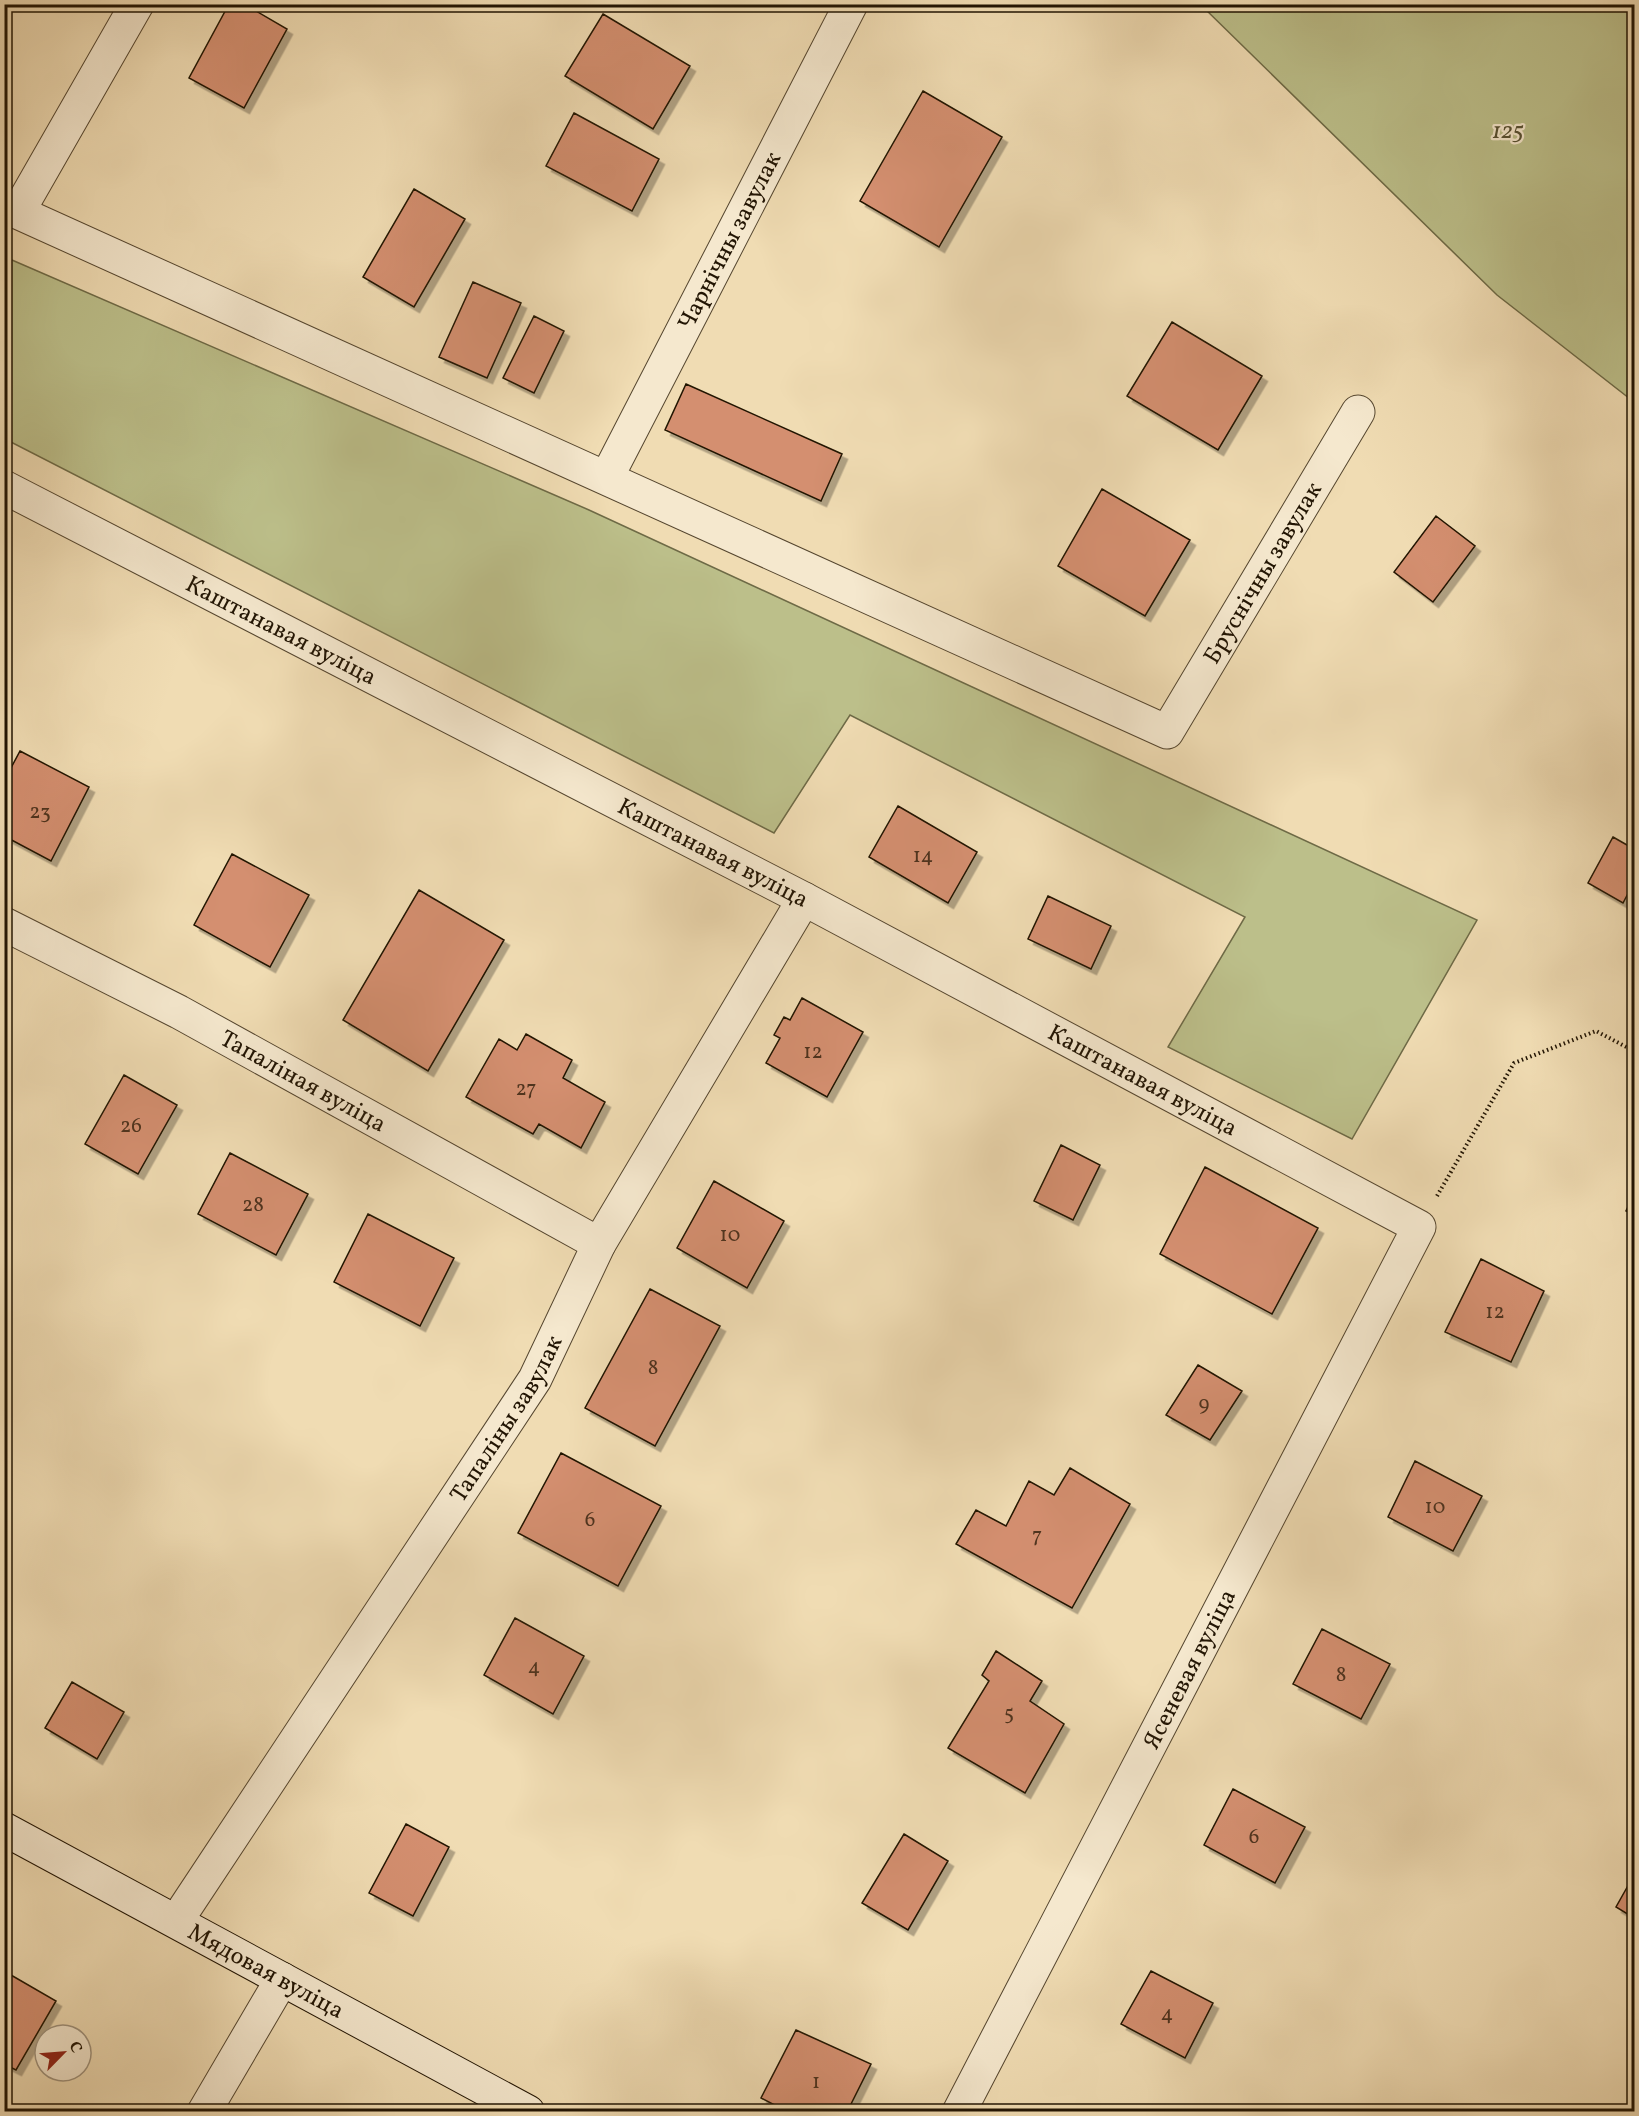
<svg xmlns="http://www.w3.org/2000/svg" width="1639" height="2116" font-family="Vollkorn,serif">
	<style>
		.green { fill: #bcbf8a; stroke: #6e6a46; stroke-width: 1.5 }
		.building { fill: #d48f6f; stroke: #211403; stroke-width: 1.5; filter: url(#shadow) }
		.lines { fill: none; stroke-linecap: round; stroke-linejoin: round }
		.street-casing { stroke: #55462f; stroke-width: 35 }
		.secondary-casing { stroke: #211403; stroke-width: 35 }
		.path { stroke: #211403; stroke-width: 4; stroke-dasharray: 1.5 3; stroke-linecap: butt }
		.street { stroke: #f5e8ce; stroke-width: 33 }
		.secondary { stroke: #f5e8ce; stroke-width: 33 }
		.labels { text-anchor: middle; stroke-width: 4.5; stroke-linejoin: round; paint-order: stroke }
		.number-label { font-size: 21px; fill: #4e331e }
		.park-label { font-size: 24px; font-style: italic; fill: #575032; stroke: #f5e8ce }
		.street-label { font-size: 24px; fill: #211403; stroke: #f5e8ce }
	</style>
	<defs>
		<filter id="shadow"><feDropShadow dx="5.5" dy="5.5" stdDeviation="0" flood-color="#0004"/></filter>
	</defs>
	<rect width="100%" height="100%" fill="#f0dcb3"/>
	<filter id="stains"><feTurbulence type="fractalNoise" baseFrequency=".00333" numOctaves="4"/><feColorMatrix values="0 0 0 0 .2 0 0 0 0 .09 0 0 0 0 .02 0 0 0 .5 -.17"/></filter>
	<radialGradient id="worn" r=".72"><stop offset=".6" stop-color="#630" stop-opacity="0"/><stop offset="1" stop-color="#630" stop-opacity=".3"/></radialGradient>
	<path class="green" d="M 1201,5 L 1634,5 L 1634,402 L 1497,295 Z
		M 5,257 L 589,510 L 1477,920 L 1352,1139 L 1168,1047 L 1245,917 L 850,715 L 774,833 L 5,439 Z"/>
	<path class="building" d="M 229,4 L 244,4 L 287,29 L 244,108 L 189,78 Z
		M 603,14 L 690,66 L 653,129 L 565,76 Z
		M 923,91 L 1002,137 L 939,247 L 860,201 Z
		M 574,113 L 659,159 L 632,211 L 546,166 Z
		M 414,189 L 465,219 L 414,307 L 363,277 Z
		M 473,282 L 521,303 L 487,378 L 439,357 Z
		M 534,316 L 564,331 L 534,393 L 503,378 Z
		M 1172,322 L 1262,376 L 1218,450 L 1127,396 Z
		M 686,384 L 842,454 L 821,501 L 665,430 Z
		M 1102,489 L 1190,540 L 1145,616 L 1058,566 Z
		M 1436,516 L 1475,546 L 1433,602 L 1394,572 Z
		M 20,751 L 89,787 L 51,861 L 4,836 L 4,781 Z
		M 898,806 L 977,852 L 948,903 L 869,857 Z
		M 1613,837 L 1634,849 L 1634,882 L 1623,903 L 1588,883 Z
		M 232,854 L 309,895 L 270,967 L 194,925 Z
		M 419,890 L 504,940 L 428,1071 L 343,1020 Z
		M 1048,896 L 1111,926 L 1091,969 L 1028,939 Z
		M 802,998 L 863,1032 L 827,1097 L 766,1063 L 780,1038 L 774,1035 L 784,1017 L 790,1020 Z
		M 526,1034 L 572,1060 L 563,1078 L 605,1102 L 581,1148 L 539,1124 L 533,1134 L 466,1097 L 499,1039 L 517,1050 Z
		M 124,1075 L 177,1105 L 138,1174 L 85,1144 Z
		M 1061,1145 L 1100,1165 L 1073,1220 L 1034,1201 Z
		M 230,1153 L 308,1194 L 276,1255 L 198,1214 Z
		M 1205,1167 L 1318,1228 L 1272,1314 L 1160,1254 Z
		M 714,1181 L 784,1221 L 747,1288 L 677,1248 Z
		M 1634,1194 L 1634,1215 L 1626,1211 Z
		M 368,1214 L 454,1258 L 420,1326 L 334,1282 Z
		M 1481,1259 L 1544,1291 L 1511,1362 L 1445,1332 Z
		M 650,1289 L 720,1326 L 655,1446 L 585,1408 Z
		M 1198,1365 L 1242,1391 L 1210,1440 L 1166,1415 Z
		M 561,1453 L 661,1506 L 618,1586 L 518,1533 Z
		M 1415,1461 L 1482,1496 L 1453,1551 L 1388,1517 Z
		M 1070,1468 L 1130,1504 L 1072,1608 L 956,1544 L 976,1510 L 1006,1526 L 1029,1481 L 1054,1495 Z
		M 515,1618 L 584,1656 L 553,1714 L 484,1675 Z
		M 1322,1629 L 1390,1664 L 1361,1719 L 1293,1684 Z
		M 996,1651 L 1042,1681 L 1030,1701 L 1064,1724 L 1025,1793 L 948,1748 L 989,1681 L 982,1675 Z
		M 72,1682 L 124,1712 L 97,1759 L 45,1728 Z
		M 1233,1789 L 1305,1827 L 1275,1883 L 1204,1845 Z
		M 406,1824 L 449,1847 L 413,1916 L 369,1893 Z
		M 904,1834 L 948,1861 L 908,1930 L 862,1903 Z
		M 1634,1875 L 1634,1918 L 1616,1907 Z
		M 4,1971 L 56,2001 L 16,2070 L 4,2064 Z
		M 1151,1971 L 1213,2003 L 1185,2058 L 1121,2024 Z
		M 796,2030 L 871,2064 L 847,2112 L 788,2112 L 761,2098 Z"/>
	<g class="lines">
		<g class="street-casing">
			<g id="street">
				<path id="s1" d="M 4,206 L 1167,732 L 1358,412"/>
				<path d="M 18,212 L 137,4"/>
				<path id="s2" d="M 607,477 L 851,4"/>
				<path id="s3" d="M 4,487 L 804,899 L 1419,1227 L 959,2112"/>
				<path id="s4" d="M 4,924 L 179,1012 L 599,1244"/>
				<path id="s5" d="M 177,1920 L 535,1379 L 599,1244 L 804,899"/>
				<path d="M 204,2112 L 282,1979"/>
			</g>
		</g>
		<g class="secondary-casing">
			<g id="secondary">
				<path id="s6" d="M 4,1829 L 528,2112"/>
			</g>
		</g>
		<path class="path" d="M 1437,1196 L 1514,1063 L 1596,1031 L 1634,1051"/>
		<use href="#street" class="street"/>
		<use href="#secondary" class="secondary"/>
	</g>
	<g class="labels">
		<g class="number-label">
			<text x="40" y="818">23</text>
			<text x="923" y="862">14</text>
			<text x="813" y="1058">12</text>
			<text x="526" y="1095">27</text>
			<text x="131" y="1132">26</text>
			<text x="253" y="1211">28</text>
			<text x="730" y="1241">10</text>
			<text x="1495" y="1318">12</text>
			<text x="653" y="1374">8</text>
			<text x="1204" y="1410">9</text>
			<text x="1435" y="1513">10</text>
			<text x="590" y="1526">6</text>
			<text x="1037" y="1542">7</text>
			<text x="534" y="1673">4</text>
			<text x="1341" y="1681">8</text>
			<text x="1009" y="1719">5</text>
			<text x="1254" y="1843">6</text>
			<text x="1167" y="2020">4</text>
			<text x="816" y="2088">1</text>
		</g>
		<g class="park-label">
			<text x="1508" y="138">125</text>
		</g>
		<g class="street-label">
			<text dy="8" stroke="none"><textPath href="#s2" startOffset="266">Чарнічны завулак</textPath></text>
			<text dy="8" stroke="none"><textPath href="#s1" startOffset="1462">Бруснічны завулак</textPath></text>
			<text dy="8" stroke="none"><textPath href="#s3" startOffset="312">Каштанавая вуліца</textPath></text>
			<text dy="8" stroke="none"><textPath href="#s3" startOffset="798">Каштанавая вуліца</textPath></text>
			<text dy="8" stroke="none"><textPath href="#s3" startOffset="1284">Каштанавая вуліца</textPath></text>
			<text dy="8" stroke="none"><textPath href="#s4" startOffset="338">Тапаліная вуліца</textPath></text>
			<text dy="8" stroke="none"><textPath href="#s5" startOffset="600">Тапаліны завулак</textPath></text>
			<text transform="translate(1189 1669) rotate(-63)" y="8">Ясеневая вуліца</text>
			<text dy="8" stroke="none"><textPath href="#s6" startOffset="298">Мядовая вуліца</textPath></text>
		</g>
	</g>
	<rect width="1639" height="2116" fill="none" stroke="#f0dcb3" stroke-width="24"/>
	<rect x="6" y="6" width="1627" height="2104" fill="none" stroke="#211403" stroke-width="3"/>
	<rect x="12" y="12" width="1615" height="2092" fill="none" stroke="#211403" stroke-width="1.5"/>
	<g transform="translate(63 2053) rotate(65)"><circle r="28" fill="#f5e8ce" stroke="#a0937d" stroke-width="1.5"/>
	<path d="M0-4.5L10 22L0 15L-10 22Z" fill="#8f2418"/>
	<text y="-9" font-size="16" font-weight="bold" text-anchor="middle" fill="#211403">С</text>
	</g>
	<rect width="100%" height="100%" filter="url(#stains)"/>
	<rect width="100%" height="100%" fill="url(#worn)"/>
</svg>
